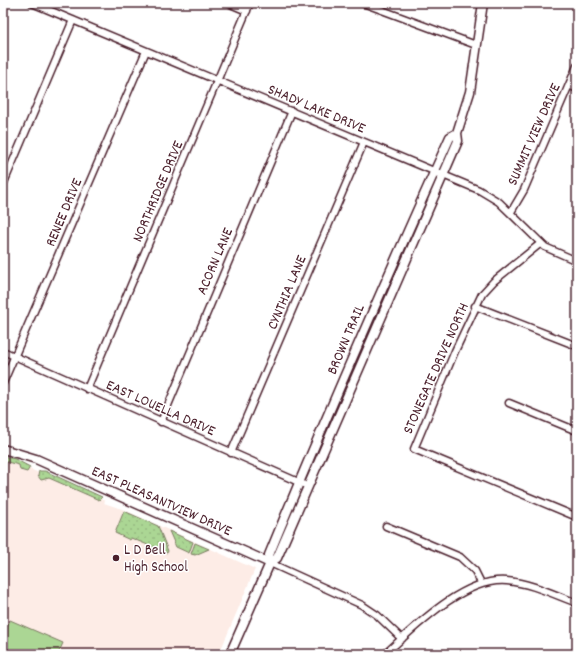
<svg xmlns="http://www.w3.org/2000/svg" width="580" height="657" font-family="Dekko,sans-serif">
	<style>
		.built { fill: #fdece6 }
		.grass { fill: url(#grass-dots); stroke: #7a7a60 }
		.park { fill: #abd694; stroke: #7a7a60 }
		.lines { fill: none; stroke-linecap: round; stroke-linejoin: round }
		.minor-casing { stroke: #4a1f2b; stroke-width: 9 }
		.tertiary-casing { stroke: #4a1f2b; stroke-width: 11 }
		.minor { stroke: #fff; stroke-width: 6 }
		.tertiary { stroke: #fff; stroke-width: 8 }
		.poi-dot { fill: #4a1f2b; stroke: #fff; stroke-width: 1.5 }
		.labels { text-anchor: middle; stroke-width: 3; stroke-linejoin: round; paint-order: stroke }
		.street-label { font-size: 15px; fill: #4a1f2b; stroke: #fff }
		.poi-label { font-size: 15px; fill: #4a1f2b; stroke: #fff; text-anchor: start }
	</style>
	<defs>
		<pattern id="grass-dots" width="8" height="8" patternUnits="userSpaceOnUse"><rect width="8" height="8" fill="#abd694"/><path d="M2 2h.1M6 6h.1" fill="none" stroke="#95b780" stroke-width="1.8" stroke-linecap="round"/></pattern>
	</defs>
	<rect width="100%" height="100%" fill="#fff"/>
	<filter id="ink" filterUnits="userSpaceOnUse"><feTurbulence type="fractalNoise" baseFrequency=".025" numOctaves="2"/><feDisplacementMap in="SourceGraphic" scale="8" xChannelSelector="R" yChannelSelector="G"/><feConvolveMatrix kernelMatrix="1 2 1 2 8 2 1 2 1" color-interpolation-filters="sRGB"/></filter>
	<g filter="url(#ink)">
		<path class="built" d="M 3,458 L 44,475 L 45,473 L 105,501 L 104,503 L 122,509 L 255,569 L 219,654 L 3,654 Z"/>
		<path class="grass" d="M 3,456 L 15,459 L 30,467 L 27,472 L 20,470 L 19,465 L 3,461 Z
			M 39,471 L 45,471 L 102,497 L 99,500 L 49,478 L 41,480 L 38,476 Z
			M 124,511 L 158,526 L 168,551 L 167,553 L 131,538 L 130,540 L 115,533 Z
			M 169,531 L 193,542 L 189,553 L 176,547 Z
			M 195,543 L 209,549 L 195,555 L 191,554 Z"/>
		<path class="park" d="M 10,620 L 63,643 L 58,654 L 3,653 L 3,636 Z"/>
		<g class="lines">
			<g class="minor-casing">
				<path id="minor" d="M 32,3 L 479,190 L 499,202 L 545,247 L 577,261
					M 228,3 L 247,11
					M 363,3 L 476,45
					M 569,85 L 577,89
					M 3,185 L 73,20
					M 511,212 L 524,190 L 577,66
					M 541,243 L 494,281 L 482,294 L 455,351 L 414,449 L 577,517
					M 475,306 L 577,346
					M 3,351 L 303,484
					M 3,383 L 146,51
					M 87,389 L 250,3
					M 509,403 L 577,431
					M 161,422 L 292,111
					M 231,453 L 364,142
					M 386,526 L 460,557 L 475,571 L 481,583
					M 270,563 L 362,605 L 377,615 L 402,639
					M 385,654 C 415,627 464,577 507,581 C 531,583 555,595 577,603"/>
			</g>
			<g class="tertiary-casing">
				<path id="tertiary" d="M 3,449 L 36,459 L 270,563
					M 270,563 L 277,558 L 458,141 L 457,133 L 470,92 L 483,3
					M 230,654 L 270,563 L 269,555 C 327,414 388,275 450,137 L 457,133"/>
			</g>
			<use href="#minor" class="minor"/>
			<use href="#tertiary" class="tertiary"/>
		</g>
	</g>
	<circle class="poi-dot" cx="116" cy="558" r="4"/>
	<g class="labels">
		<g class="street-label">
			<text transform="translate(317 108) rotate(23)" y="5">SHADY LAKE DRIVE</text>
			<text transform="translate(533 134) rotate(-66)" y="5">SUMMIT VIEW DRIVE</text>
			<text transform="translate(157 191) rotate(-67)" y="5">NORTHRIDGE DRIVE</text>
			<text transform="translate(63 212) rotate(-67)" y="5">RENEE DRIVE</text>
			<text transform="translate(214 261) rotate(-67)" y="5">ACORN LANE</text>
			<text transform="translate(286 292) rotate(-67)" y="5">CYNTHIA LANE</text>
			<text transform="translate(345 339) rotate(-67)" y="5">BROWN TRAIL</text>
			<text transform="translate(435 368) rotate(-66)" y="5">STONEGATE DRIVE NORTH</text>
			<text transform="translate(161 407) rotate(24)" y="5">EAST LOUELLA DRIVE</text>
			<text transform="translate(162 500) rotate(24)" y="5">EAST PLEASANTVIEW DRIVE</text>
		</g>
		<g class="poi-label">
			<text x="124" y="554">L D Bell<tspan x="124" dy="17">High School</tspan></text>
		</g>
	</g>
	<rect width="580" height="657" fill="none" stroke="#fff" stroke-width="16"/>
	<rect x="8" y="8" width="564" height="641" fill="none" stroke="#4a1f2b" stroke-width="1.5" filter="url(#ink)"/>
</svg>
